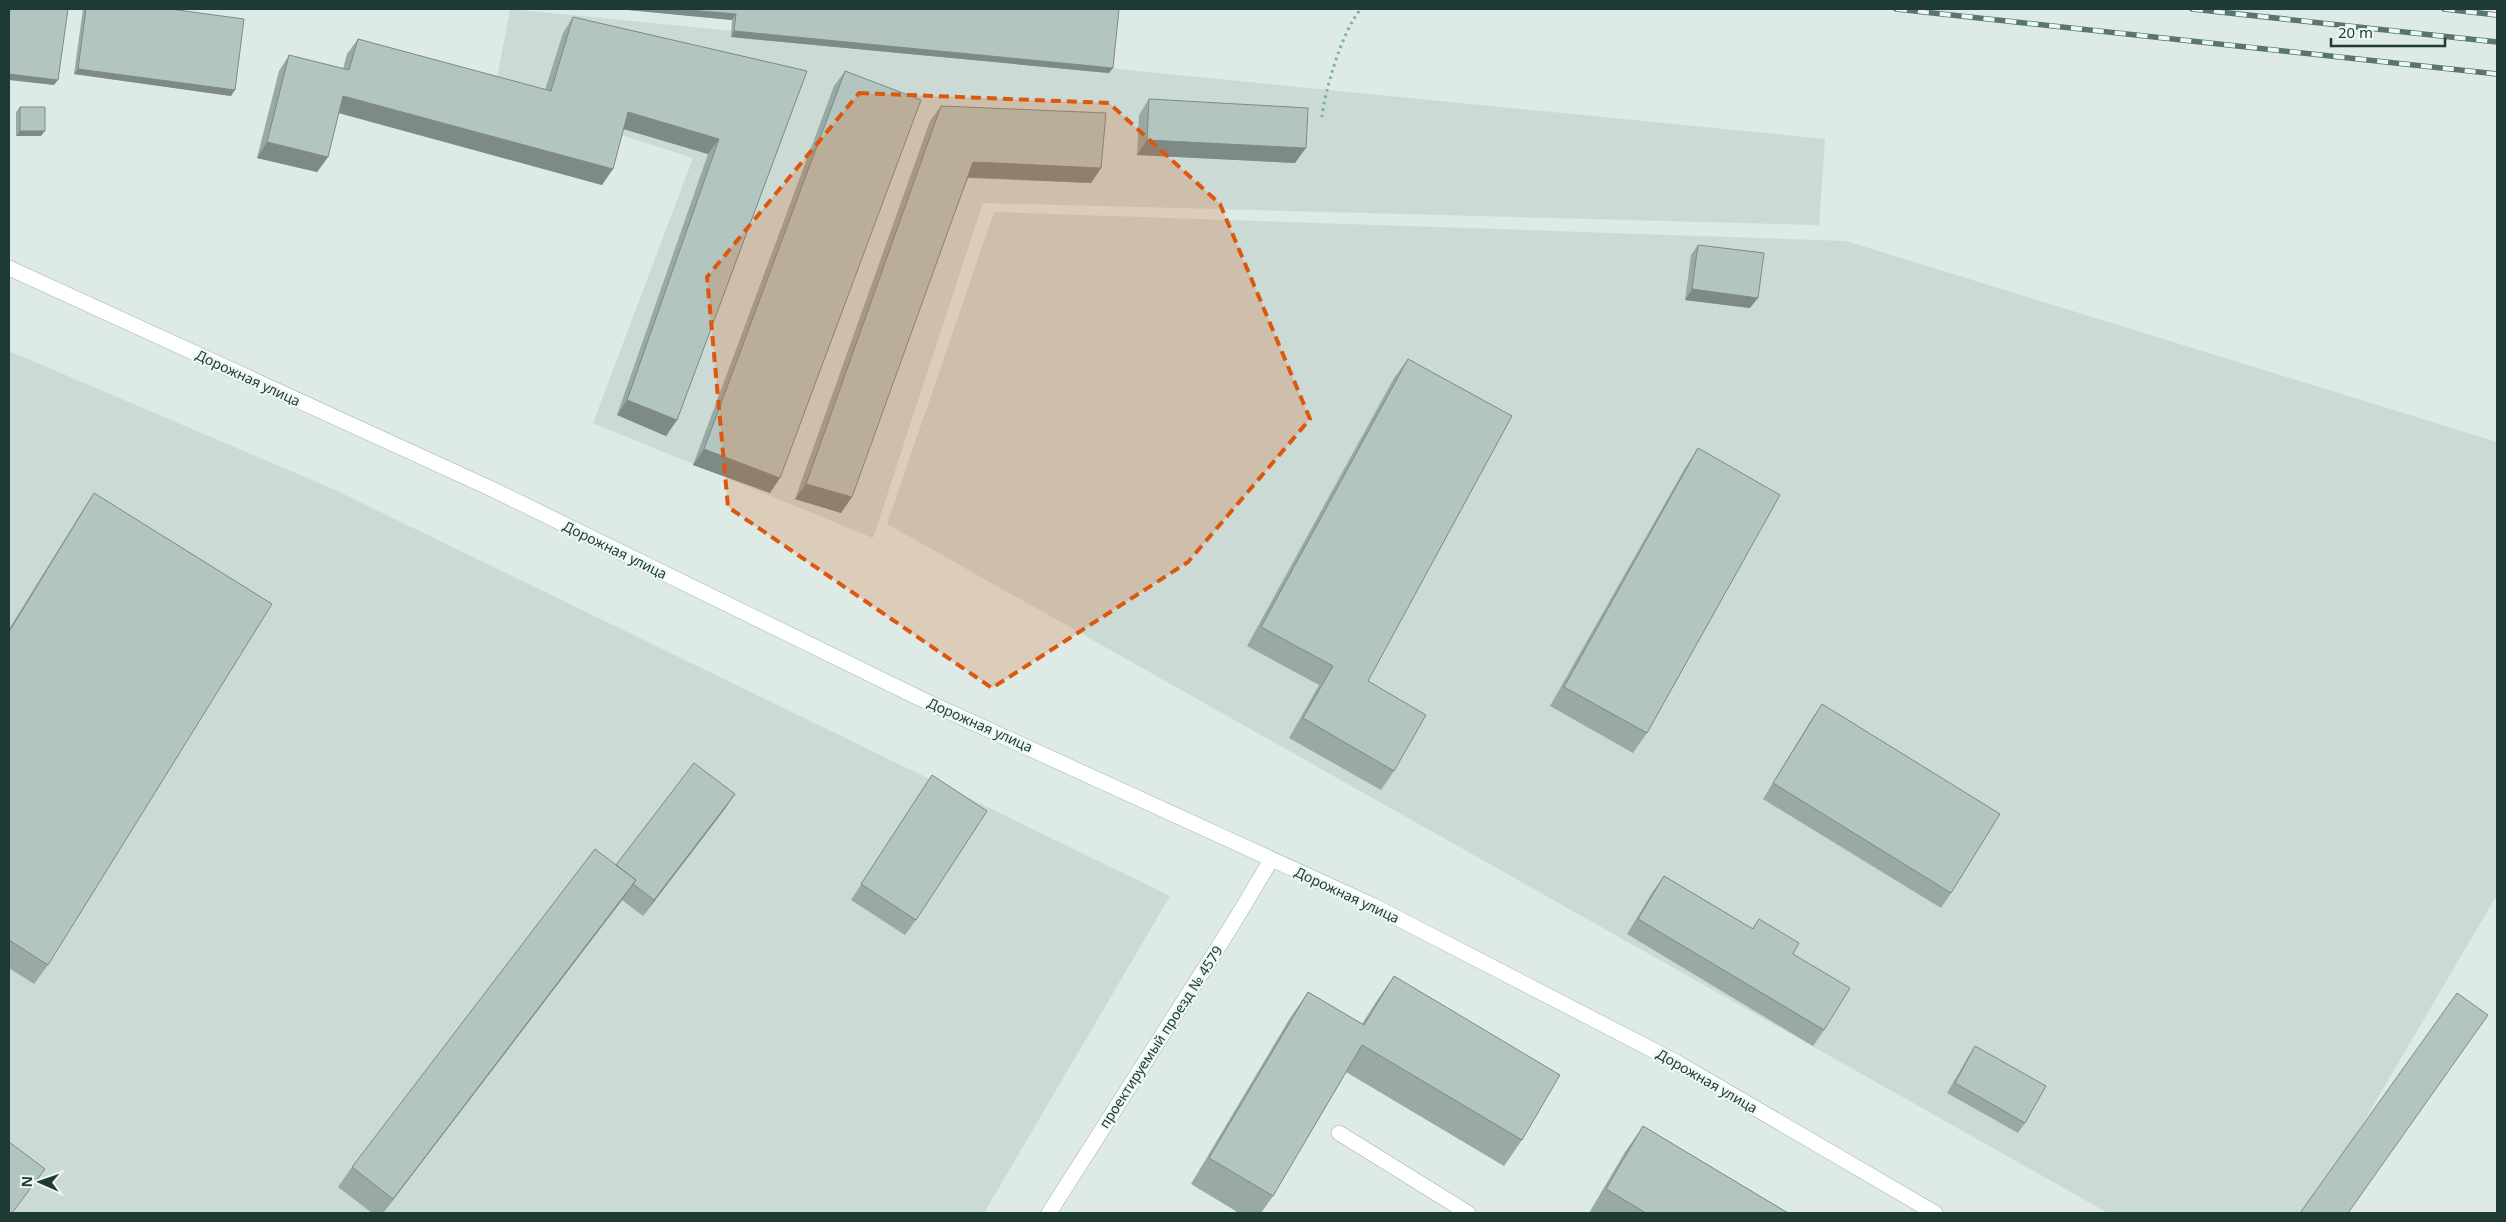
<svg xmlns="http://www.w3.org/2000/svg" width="2506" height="1222" font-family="'Noto Sans',sans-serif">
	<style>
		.built { fill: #cbdad4 }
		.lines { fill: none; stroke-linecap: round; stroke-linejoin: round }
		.lane-casing { stroke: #a0b2ad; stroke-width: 16 }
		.street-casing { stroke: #a0b2ad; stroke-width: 16 }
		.secondary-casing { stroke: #9cb7af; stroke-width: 16 }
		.path { stroke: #7bb0a4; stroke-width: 3; stroke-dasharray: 2.5 4; stroke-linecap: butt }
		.lane { stroke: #fff; stroke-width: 15 }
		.street { stroke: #fff; stroke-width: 15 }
		.secondary { stroke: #fff; stroke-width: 15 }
		.rail-casing { stroke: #587671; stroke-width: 5.5 }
		.rail { stroke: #edf7f3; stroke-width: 4; stroke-dasharray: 11; stroke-linecap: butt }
		.wall { fill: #99a9a3 }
		.shaded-wall { fill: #7d8a85 }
		.building { fill: #b2c5be; stroke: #7d8a85 }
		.marked { fill: #de570e; fill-opacity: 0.2; stroke: #de570e; stroke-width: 4; stroke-dasharray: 10 6; stroke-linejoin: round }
		.labels { text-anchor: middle; stroke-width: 4.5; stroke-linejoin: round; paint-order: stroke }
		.street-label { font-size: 14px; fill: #1e3a35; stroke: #edf7f3 }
	</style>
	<rect width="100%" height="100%" fill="#ddeae5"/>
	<path class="built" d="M 510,9 L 1825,139 L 1819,225 L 983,203 L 873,538 L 593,423 L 693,158 L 494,94 Z
		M 994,212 L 1846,241 L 2497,442 L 2497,895 L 2310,1213 L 2108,1213 L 887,524 Z
		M 9,351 L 333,489 L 1170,896 L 984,1213 L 9,1213 Z"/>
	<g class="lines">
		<g class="lane-casing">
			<path id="lane" d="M 1339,1133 L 1468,1213"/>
		</g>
		<g class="street-casing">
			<path id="street" d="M 1049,1213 L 1231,927 L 1271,860"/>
		</g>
		<g class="secondary-casing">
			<path id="secondary" d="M 9,268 L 494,490 L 919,698 L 1372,905 L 1676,1062 L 1935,1213"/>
		</g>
		<path class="path" d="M 1322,117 C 1325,89 1343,29 1361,9"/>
		<use href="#lane" class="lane"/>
		<use href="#street" class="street"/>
		<use href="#secondary" class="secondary"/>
		<g class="rail-casing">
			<path id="rail" d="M 1896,9 L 2497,74
				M 2192,9 L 2497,42
				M 2444,9 L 2497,15"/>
		</g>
		<use href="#rail" class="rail"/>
	</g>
	<path class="wall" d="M 83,9 L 170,9 L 231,96 L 74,74 Z
		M 618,9 L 1119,9 L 1109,73 L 731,37 L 732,20 Z
		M 573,17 L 807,71 L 677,420 L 666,436 L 617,415 L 708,154 L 623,129 L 602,185 L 338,113 L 328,157 L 317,172 L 257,158 L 279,71 L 289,55 L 343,69 L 347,54 L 358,39 L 545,90 L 563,33 Z
		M 845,71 L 770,493 L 693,465 L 834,86 Z
		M 1149,99 L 1295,163 L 1137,155 L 1139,115 Z
		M 941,106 L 1101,168 L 1091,183 L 968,178 L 841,513 L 795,499 L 930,121 Z
		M 20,107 L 41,136 L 16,136 L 16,112 Z
		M 1698,245 L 1750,308 L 1685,300 L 1691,255 Z
		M 1408,359 L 1368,681 L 1394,771 L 1381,790 L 1289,738 L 1319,685 L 1247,646 L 1394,378 Z
		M 1698,448 L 1647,733 L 1633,753 L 1550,706 L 1685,468 Z
		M 94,493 L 48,965 L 34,984 L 9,968 L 9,629 L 81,513 Z
		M 1822,704 L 1951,893 L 1941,908 L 1763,799 L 1811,720 Z
		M 932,775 L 916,920 L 905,935 L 851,900 Z
		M 735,794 L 724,810 L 643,916 L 622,900 L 383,1213 L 372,1213 L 338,1187 L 352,1167 L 616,865 Z
		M 1664,876 L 1752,929 L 1759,919 L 1793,954 L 1824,1030 L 1813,1046 L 1627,934 L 1653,891 Z
		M 1394,976 L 1522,1140 L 1504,1166 L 1346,1072 L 1273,1196 L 1261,1213 L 1239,1213 L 1191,1184 L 1290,1018 L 1308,992 L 1362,1024 L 1376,1002 Z
		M 1975,1046 L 2025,1123 L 2018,1133 L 1947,1093 L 1968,1057 Z
		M 1643,1126 L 1788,1213 L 1589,1213 L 1625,1152 Z"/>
	<path class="shaded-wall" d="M 618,9 L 678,9 L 736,14 L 732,20 Z
		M 734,31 L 1113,68 L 1109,73 L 731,37 Z
		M 78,69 L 235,90 L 231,96 L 74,74 Z
		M 9,74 L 58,80 L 54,85 L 9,80 Z
		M 343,96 L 613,169 L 602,185 L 332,111 Z
		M 628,112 L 719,139 L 708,154 L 617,127 Z
		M 20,131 L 45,131 L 41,136 L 16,136 Z
		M 1147,140 L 1306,148 L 1295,163 L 1137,155 Z
		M 267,142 L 328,157 L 317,172 L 257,158 Z
		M 973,162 L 1101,168 L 1091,183 L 963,177 Z
		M 1692,289 L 1758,298 L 1750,308 L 1685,300 Z
		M 627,400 L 677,420 L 666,436 L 617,415 Z
		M 704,449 L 780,478 L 770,493 L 693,465 Z
		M 806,484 L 852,497 L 841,513 L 795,499 Z
		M 735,794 L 724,810 L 643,916 L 654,900 Z
		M 636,880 L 622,900 L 383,1213 L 393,1199 Z"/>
	<path class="building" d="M 9,9 L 68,9 L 58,80 L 9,74 Z
		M 86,9 L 170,9 L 244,19 L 235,90 L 78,69 Z
		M 678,9 L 1119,9 L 1113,68 L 734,31 L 736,14 Z
		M 573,17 L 807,71 L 677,420 L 627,400 L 719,139 L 628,112 L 613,169 L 343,96 L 328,157 L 267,142 L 289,55 L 349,70 L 358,39 L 551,91 Z
		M 845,71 L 921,100 L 780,478 L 704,449 Z
		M 1149,99 L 1308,108 L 1306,148 L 1147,140 Z
		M 941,106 L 1106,113 L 1101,168 L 973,162 L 852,497 L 806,484 Z
		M 20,107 L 45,107 L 45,131 L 20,131 Z
		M 1698,245 L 1764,253 L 1758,298 L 1692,289 Z
		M 1408,359 L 1512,416 L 1368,681 L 1426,715 L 1394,771 L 1303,718 L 1333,666 L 1261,627 Z
		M 1698,448 L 1780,495 L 1647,733 L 1564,687 Z
		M 94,493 L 272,604 L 48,965 L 9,940 L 9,632 Z
		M 1822,704 L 2000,814 L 1951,893 L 1773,783 Z
		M 694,763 L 735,794 L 654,900 L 633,884 L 636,880 L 616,865 Z
		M 932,775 L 987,811 L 916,920 L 861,884 Z
		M 595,849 L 636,880 L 393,1199 L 352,1167 Z
		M 1664,876 L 1753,929 L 1759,919 L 1799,943 L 1793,954 L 1850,988 L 1824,1030 L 1638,919 Z
		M 1394,976 L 1560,1075 L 1522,1140 L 1362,1045 L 1273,1196 L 1209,1158 L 1308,992 L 1364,1025 Z
		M 2457,993 L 2488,1015 L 2348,1213 L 2300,1213 Z
		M 1975,1046 L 2046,1086 L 2025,1123 L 1955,1083 Z
		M 1643,1126 L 1788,1213 L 1646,1213 L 1606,1189 Z
		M 9,1142 L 45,1169 L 12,1213 L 9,1213 Z"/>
	<path class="marked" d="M 859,93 L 1109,103 L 1220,204 L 1310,419 L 1188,562 L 992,688 L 728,507 L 707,277 Z"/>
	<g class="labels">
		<g class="street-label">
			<text transform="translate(248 378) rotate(25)" y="5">Дорожная улица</text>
			<text transform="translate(615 550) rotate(26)" y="5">Дорожная улица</text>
			<text transform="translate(980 725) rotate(24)" y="5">Дорожная улица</text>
			<text transform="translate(1347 895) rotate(25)" y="5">Дорожная улица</text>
			<text transform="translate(1161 1037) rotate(-57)" y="5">проектируемый проезд № 4579</text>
			<text transform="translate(1707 1081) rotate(30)" y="5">Дорожная улица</text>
		</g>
	</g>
	<rect width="2506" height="1222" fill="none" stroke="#1e3a35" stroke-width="20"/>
	<g transform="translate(40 1182) rotate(272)" stroke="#edf7f3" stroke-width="4" paint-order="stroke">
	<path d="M0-4L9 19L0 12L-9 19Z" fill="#1e3a35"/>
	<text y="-8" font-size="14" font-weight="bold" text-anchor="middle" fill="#1e3a35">N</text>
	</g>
	<path d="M2331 38v8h114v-8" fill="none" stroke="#1e3a35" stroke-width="2.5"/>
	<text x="2338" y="38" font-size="15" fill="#1e3a35" stroke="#edf7f3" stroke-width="4" paint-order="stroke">20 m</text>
</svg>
